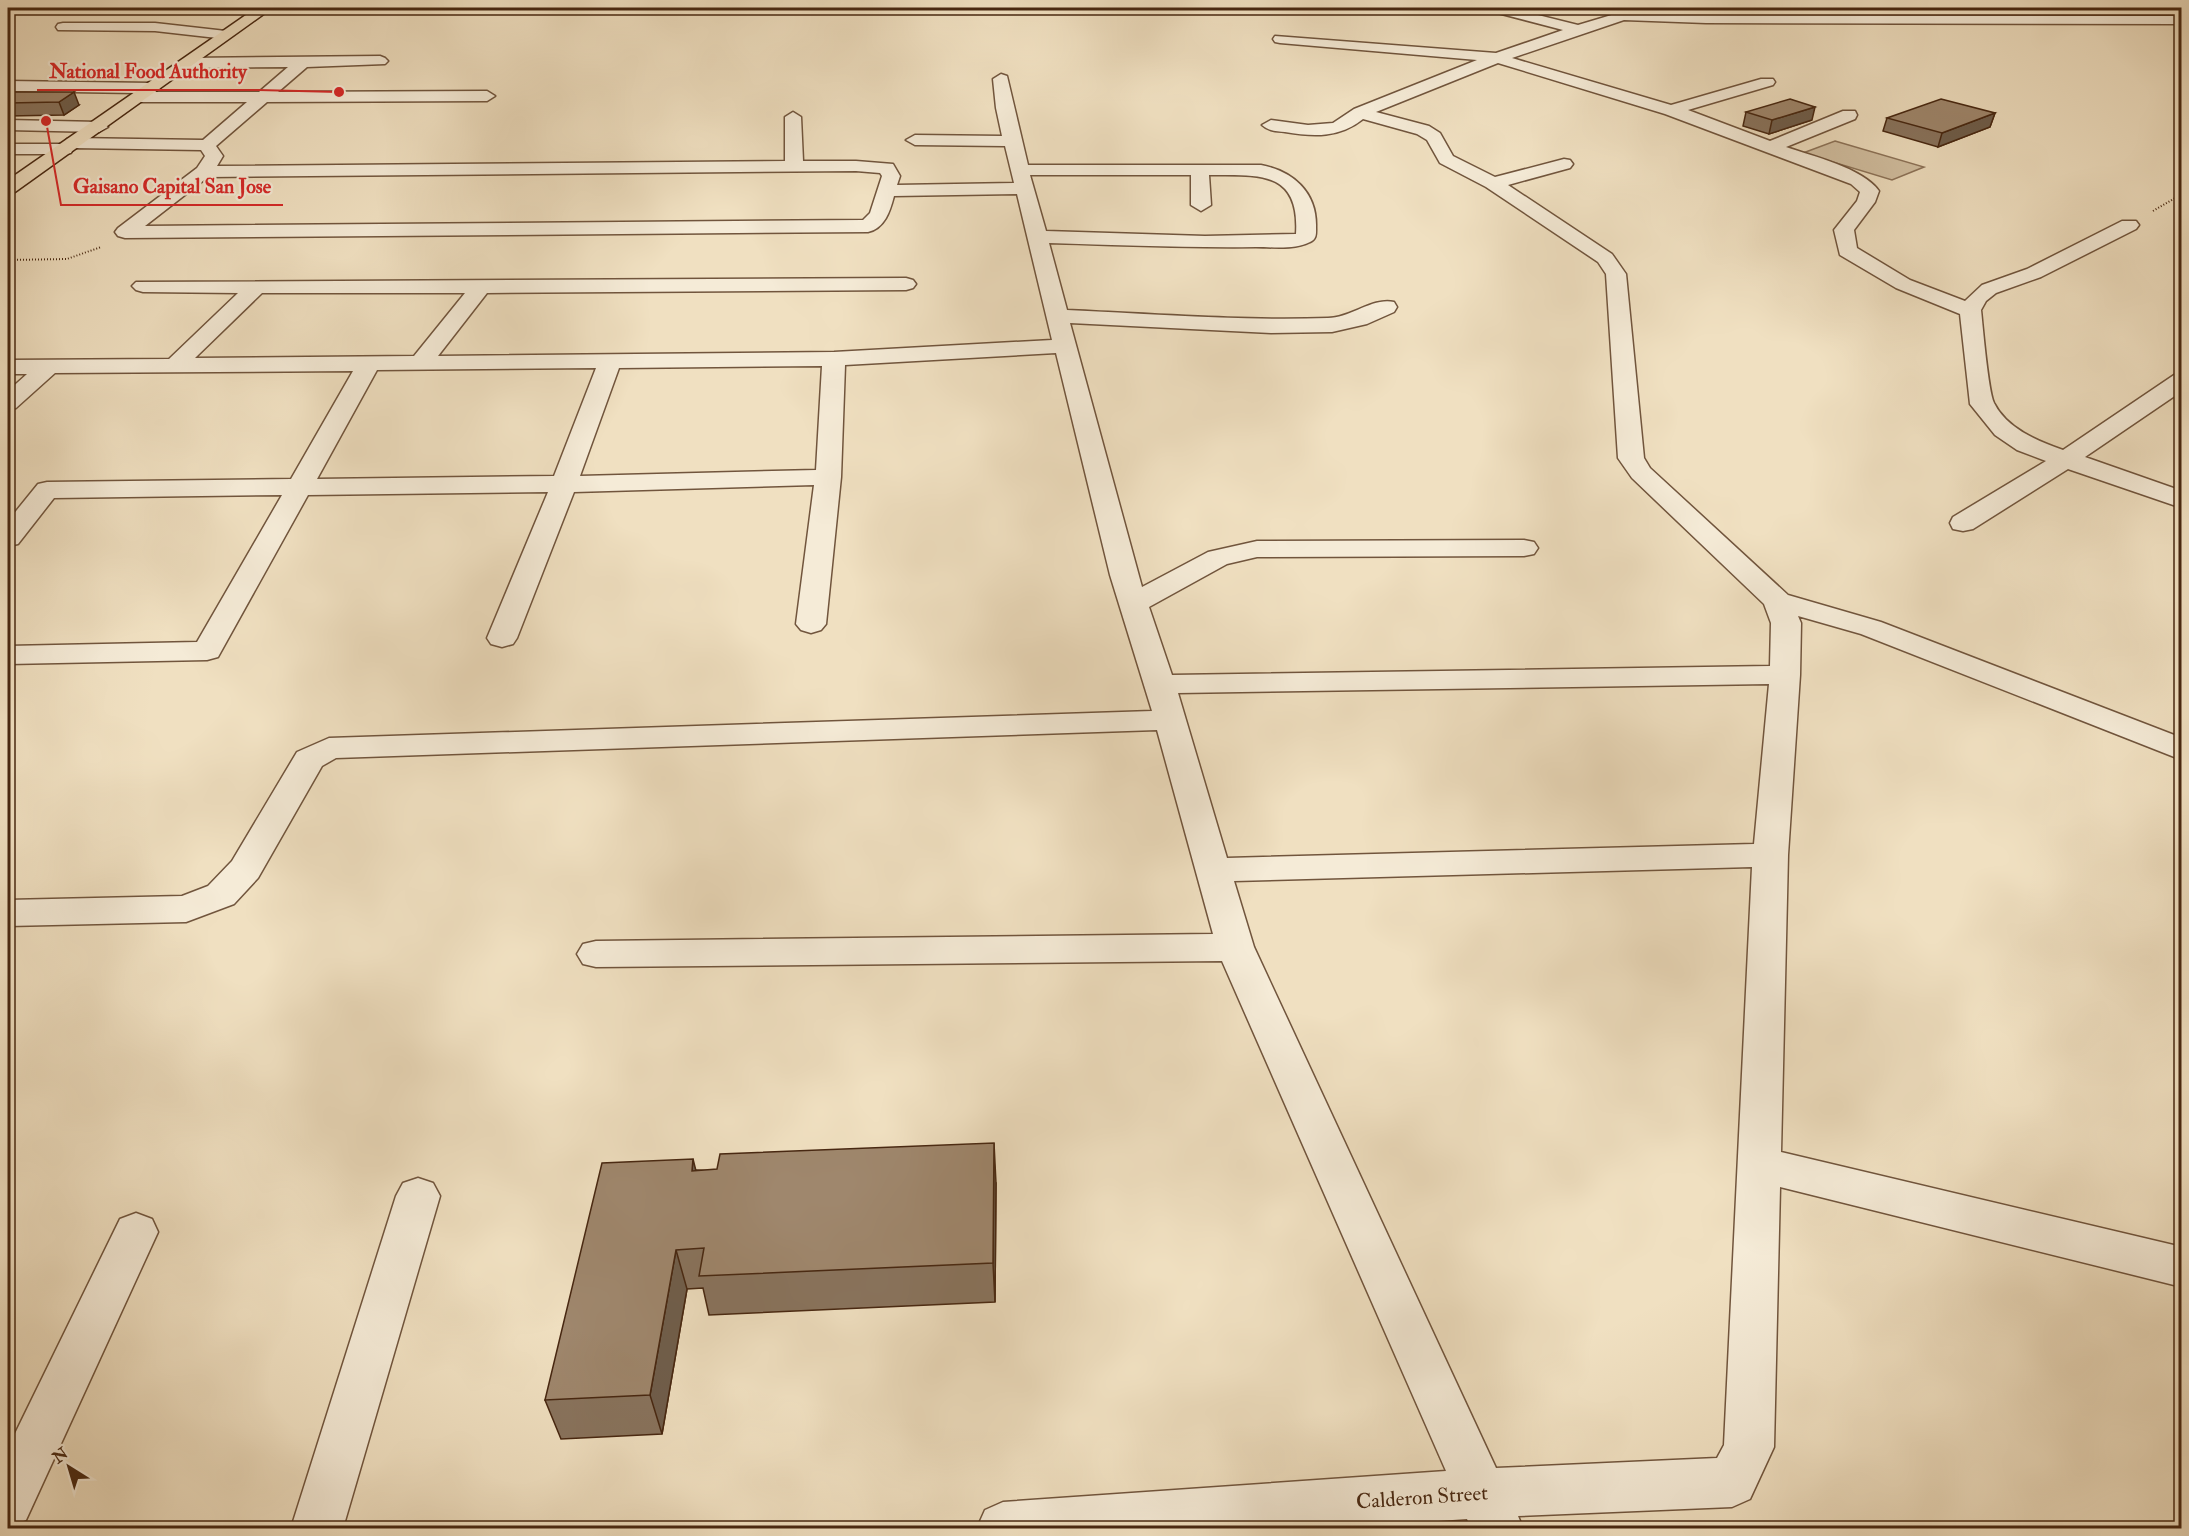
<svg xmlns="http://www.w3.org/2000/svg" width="2189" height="1536" font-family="'IM FELL Double Pica',serif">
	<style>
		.green { fill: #d3c1a3; stroke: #8d745a; stroke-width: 1.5 }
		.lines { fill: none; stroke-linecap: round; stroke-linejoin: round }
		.minor-casing { stroke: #71553d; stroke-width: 3 }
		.major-casing { stroke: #472711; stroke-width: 3 }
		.path { stroke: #472711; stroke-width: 2; stroke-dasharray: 1 2; stroke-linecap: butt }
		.minor { fill: #f5ebd7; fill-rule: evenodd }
		.major { fill: #f0e0c1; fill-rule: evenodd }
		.wall { fill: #89745e; stroke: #472711; stroke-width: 1.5 }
		.shaded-wall { fill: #6f5e4c; stroke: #472711; stroke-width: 1.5 }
		.building { fill: #9f876d; stroke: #472711; stroke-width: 1.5 }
		.labels { text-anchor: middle; stroke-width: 4.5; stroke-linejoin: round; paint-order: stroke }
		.near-street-label { font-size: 21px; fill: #472711; stroke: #f5ebd7 }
		.leader { fill: none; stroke: #d62828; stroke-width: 2 }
		.callout-dot { fill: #d62828; stroke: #f5ebd7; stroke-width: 2 }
		.callout-label { font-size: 20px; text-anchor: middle; font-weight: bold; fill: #d62828; stroke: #f5ebd7; stroke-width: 4.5; stroke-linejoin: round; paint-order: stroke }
	</style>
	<rect width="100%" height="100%" fill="#f0e0c1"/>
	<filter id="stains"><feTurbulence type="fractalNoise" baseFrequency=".00333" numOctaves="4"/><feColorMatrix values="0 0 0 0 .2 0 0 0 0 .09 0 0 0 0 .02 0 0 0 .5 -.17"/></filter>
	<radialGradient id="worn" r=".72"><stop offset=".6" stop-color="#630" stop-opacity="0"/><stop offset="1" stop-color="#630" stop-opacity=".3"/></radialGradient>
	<path class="green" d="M 1835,141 L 1924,167 L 1892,180 L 1803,153 Z"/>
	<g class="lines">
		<g class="minor-casing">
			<path id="minor" d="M 1488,8 L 1510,8 L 1578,25 L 1635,8 L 1655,8 L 1648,13 L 1706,15 L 2182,16 L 2182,24 L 1706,23 L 1624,20 L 1512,58 L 1671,105 L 1761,79 L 1773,79 L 1775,82 L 1773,85 L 1688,110 L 1770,141 L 1843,111 L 1855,111 L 1857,115 L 1855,119 L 1786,147 C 1812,156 1863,168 1879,191 L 1875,202 L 1854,230 L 1857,248 L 1910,280 L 1965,301 L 1982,285 L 2027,269 L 2122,221 L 2136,221 L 2139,225 L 2136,229 L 2041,277 L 1996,293 L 1986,301 L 1981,310 C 1983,328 1988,390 1994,403 C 2007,429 2038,441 2063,450 L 2174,375 L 2182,373 L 2182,391 L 2085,457 L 2182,491 L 2182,508 L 2068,469 L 1973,529 L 1963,531 L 1953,529 L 1950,523 L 1953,517 L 2046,461 L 2017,450 L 1995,435 L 1970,404 L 1960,314 L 1896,288 L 1840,255 L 1834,230 L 1857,201 L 1860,192 L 1851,184 L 1665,114 L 1498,63 L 1376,112 L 1429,126 L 1440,133 L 1453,156 L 1495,177 L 1564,159 L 1570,160 L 1573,164 L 1570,168 L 1508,185 L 1612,254 L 1626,274 L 1644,458 L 1650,468 L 1788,595 L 1881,622 L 2182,738 L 2182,760 L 1861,634 L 1798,616 L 1801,623 L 1800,675 L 1788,855 L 1781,1152 L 2182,1247 L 2182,1287 L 1780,1187 L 1774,1447 L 1750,1499 L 1732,1507 L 1518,1516 L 1523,1528 L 1471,1528 L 1467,1519 L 1338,1528 L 977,1528 L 985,1510 L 1003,1502 L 1446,1471 L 1222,961 L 596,967 L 583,964 L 577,954 L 583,944 L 596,941 L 1213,934 L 1157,730 L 336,758 L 322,766 L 258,878 L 234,904 L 186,922 L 8,926 L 8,900 L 182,896 L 208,886 L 232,861 L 297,752 L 329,738 L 1152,711 L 1110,575 L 1056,353 L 845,365 L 841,477 L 826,624 L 821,630 L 811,633 L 801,630 L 796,624 L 814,485 L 574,492 L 517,638 L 513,644 L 502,647 L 491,644 L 487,638 L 548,492 L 308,495 L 218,657 L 207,660 L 8,664 L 8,646 L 197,642 L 282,495 L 54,498 L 18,544 L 8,546 L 8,521 L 38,484 L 47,482 L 291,479 L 353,371 L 55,373 L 16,408 L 8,410 L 8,391 L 27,374 L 8,374 L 8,360 L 169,359 L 238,293 L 143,292 L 136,290 L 132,286 L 136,282 L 906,278 L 913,280 L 916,284 L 913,288 L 906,290 L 487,293 L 438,356 L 834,352 L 1052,340 L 1017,194 L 894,196 C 890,211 885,228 868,232 L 125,238 L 118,236 L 115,232 L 118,228 L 197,168 L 205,156 L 201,150 L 73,148 L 71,153 L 65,154 L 8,154 L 8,144 L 65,144 L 67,139 L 73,138 L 203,140 L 247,102 L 138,102 L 130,97 L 136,93 L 8,91 L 8,81 L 152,83 L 160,88 L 155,92 L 259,92 L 288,67 L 189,68 L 181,63 L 189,58 L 380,56 L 385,58 L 388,61 L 385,64 L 307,67 L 278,92 L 487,91 L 495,96 L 487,101 L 267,102 L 216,146 L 223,156 L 217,166 L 785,161 L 785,117 L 793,112 L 801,117 L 803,161 L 856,161 L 893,164 L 900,176 L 897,185 L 1014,183 L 1005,146 L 915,145 L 906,140 L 915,135 L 1002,136 L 996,108 L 993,79 L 1001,74 L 1007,76 L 1028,165 L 1261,165 C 1293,171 1317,192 1316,227 C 1316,233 1317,239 1310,242 C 1295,250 1272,247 1256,247 C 1187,248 1118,245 1049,243 L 1067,310 C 1154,314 1241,321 1328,318 C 1350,318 1373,297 1394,302 L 1397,307 L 1394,312 L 1367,324 L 1332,332 L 1271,333 L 1070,323 L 1142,587 L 1208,552 L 1257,541 L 1524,540 L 1534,542 L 1538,548 L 1534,554 L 1524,556 L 1257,557 L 1227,564 L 1149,607 L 1172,675 L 1770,666 L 1771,623 L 1764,604 L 1632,478 L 1618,458 L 1606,274 L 1598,262 L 1486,187 L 1440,163 L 1427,140 L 1417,134 L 1363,119 C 1339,138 1314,137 1285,132 C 1277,131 1268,131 1262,125 L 1271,120 L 1308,125 L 1333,123 L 1354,109 L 1477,60 L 1280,43 L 1275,42 L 1273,39 L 1275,36 L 1496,53 L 1563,30 L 1490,11 ZM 856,171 L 880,173 L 882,176 L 870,213 L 863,220 L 145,226 L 208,177 ZM 1030,175 L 1191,175 L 1191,205 L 1201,211 L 1211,205 L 1209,175 C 1258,175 1300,170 1296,234 L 1205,236 L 1046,231 ZM 262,293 L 465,293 L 414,356 L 195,358 ZM 822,366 L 816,470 L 580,476 L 619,368 ZM 596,368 L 554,476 L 317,479 L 377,370 ZM 1769,684 L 1754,844 L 1227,858 L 1178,693 ZM 1752,867 L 1724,1445 L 1717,1458 L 1496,1468 L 1254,947 L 1234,881 Z
				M 63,23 L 155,23 L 226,31 L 233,35 L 226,39 L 155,31 L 58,30 L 56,27 L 58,24 Z
				M 8,120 L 99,122 L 108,127 L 99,132 L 8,130 Z
				M 418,1178 L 433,1183 L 440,1196 L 343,1528 L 291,1528 L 396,1196 L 403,1183 Z
				M 136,1213 L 152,1219 L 158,1232 L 26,1520 L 8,1527 L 8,1448 L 120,1219 Z"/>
		</g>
		<g class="major-casing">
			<path id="major" d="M 256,8 L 272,8 L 15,192 L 8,193 L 8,180 Z"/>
		</g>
		<path class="path" d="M 2153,211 L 2182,194
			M 8,260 L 67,259 L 101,247"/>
		<use href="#minor" class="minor"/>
		<use href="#major" class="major"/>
	</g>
	<path class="wall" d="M 8,95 L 79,105 L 64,115 L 8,116 Z
		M 1746,112 L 1812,120 L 1769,134 L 1743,126 Z
		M 1995,113 L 1990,127 L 1938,147 L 1883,131 L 1887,118 Z
		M 696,1170 L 996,1183 L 995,1302 L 709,1315 L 703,1288 L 687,1289 L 662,1434 L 561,1439 L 545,1400 Z"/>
	<path class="shaded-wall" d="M 74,92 L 79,105 L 64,115 L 59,102 Z
		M 1815,107 L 1812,120 L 1769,134 L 1772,120 Z
		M 1995,113 L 1990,127 L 1938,147 L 1942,133 Z
		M 994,1143 L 996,1183 L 995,1302 L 993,1263 Z
		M 693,1159 L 703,1199 L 692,1171 Z
		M 676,1250 L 687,1289 L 662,1434 L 650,1395 Z"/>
	<path class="building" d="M 12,92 L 74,92 L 59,102 L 8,103 L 8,95 Z
		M 1790,99 L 1815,107 L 1772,120 L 1746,112 Z
		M 1941,99 L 1995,113 L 1942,133 L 1887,118 Z
		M 994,1143 L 993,1263 L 699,1276 L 704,1248 L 676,1250 L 650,1395 L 545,1400 L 602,1163 L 693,1159 L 692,1171 L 717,1169 L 720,1154 Z"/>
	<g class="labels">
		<g class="near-street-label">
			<text transform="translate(1422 1497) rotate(-4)" y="7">Calderon Street</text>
		</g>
	</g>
	<path class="leader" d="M339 92L258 90H37M46 121L61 205H283"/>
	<g class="callout-dot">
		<circle cx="339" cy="92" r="6"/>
		<circle cx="46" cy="121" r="6"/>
	</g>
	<g class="callout-label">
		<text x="148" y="78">National Food Authority</text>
		<text x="172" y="193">Gaisano Capital San Jose</text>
	</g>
	<rect width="2189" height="1536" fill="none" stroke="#f0e0c1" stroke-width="30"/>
	<rect x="9" y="9" width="2171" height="1518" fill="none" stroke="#472711" stroke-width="3"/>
	<rect x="15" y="15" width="2159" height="1506" fill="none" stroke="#472711" stroke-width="1.5"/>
	<g transform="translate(69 1467) rotate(323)" stroke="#f5ebd7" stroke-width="4.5" paint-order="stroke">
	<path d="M0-4.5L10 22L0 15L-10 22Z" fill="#472711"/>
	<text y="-9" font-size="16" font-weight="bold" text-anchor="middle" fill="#472711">N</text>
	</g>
	<rect width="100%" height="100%" filter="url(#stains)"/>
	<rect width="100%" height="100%" fill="url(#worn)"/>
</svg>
